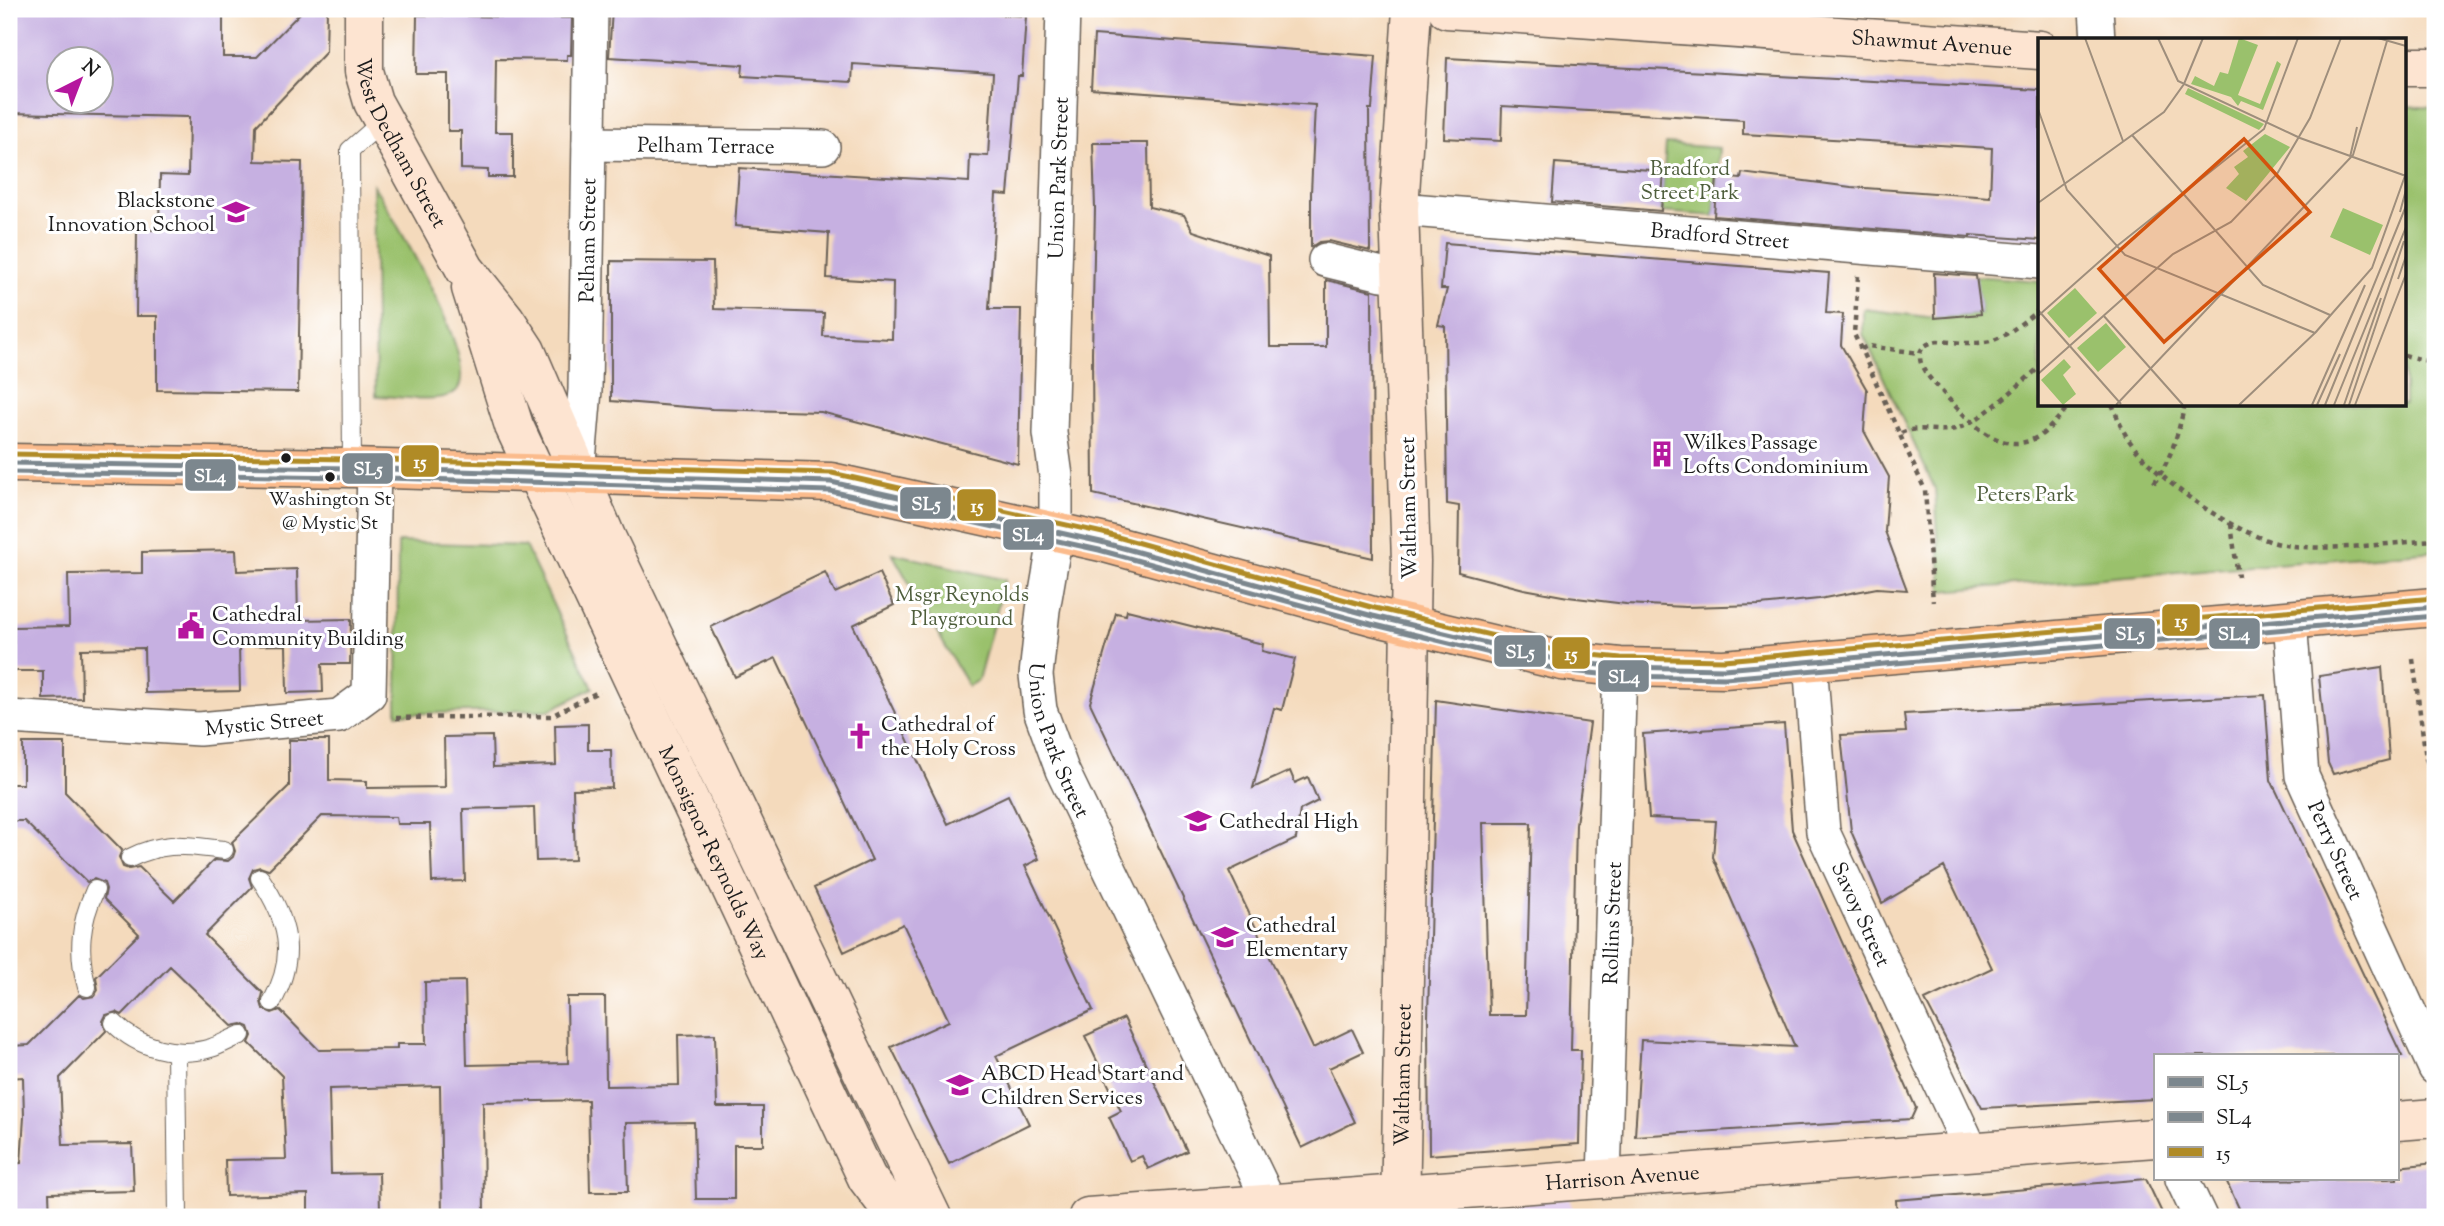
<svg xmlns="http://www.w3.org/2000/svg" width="2444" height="1226" font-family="'Sorts Mill Goudy',serif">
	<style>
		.built { fill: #e5d3f0 }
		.green { fill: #9ac16c; stroke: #5b6e44; stroke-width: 2 }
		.building { fill: #c6b0e1; fill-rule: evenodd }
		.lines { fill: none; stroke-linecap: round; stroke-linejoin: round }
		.lane-casing { stroke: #685e54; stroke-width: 20 }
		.street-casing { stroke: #685e54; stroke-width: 36 }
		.secondary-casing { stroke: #685e54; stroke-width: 41 }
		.primary-casing { stroke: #685e54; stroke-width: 41 }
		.path { stroke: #685e54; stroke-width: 4.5; stroke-dasharray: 5 5; stroke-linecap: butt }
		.lane { stroke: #fff; stroke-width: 18 }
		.street { stroke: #fff; stroke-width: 33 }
		.secondary { stroke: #fde4d1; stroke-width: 38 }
		.primary { stroke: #fbbb8c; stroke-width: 38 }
		.bus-1-casing { stroke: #fff; stroke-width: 10 }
		.bus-2-casing { stroke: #fff; stroke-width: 10 }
		.bus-3-casing { stroke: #fff; stroke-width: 10 }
		.bus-1 { stroke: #7c878e; stroke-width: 5 }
		.bus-2 { stroke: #7c878e; stroke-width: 5 }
		.bus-3 { stroke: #b08b26; stroke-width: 5 }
		.bus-dot { fill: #1c1c1c; stroke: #fff; stroke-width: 2.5 }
		.labels { text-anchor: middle; stroke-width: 6; stroke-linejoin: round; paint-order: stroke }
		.bus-label { font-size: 19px; fill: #1c1c1c; stroke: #fff }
		.street-label { font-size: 21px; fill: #1c1c1c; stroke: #fff }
		.park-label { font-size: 21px; fill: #4e5e3c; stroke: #fff }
		.poi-label { font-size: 21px; fill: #1c1c1c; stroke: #fff; text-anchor: start }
		.inset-road { fill: none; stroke: #9e8e7c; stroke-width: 2 }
		.view { fill: #d4530e; fill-opacity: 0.15; stroke: #d4530e; stroke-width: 3.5 }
		.inset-edge { fill: none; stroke: #1c1c1c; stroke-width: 3.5 }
		.line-badge { stroke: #fff; stroke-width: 2.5 }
		.badge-label { font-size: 19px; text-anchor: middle; font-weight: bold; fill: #fff }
	</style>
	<rect width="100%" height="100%" fill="#fff"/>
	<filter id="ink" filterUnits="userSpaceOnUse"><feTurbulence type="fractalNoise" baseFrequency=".0143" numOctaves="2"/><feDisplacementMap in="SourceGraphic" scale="14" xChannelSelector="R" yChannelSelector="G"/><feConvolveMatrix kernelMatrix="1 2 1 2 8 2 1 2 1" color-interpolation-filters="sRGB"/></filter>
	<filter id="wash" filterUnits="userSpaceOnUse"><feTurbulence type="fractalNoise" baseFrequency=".00686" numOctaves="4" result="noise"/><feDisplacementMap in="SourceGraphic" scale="28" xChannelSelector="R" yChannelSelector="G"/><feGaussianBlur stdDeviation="1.57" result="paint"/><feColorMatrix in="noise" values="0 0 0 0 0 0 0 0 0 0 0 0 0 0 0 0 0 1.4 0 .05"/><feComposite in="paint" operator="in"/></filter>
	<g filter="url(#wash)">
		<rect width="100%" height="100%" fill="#f4dabc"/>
		<path class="built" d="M 1569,1199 L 1576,1217 L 1420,1217 L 1420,1210 Z"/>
		<path class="green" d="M 2404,106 L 2435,108 L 2435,551 L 1942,591 L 1935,489 L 1863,334 L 1863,309 L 1935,318 L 1981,314 L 1975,276 L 2040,281 L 2040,404 L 2404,404 Z
			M 1666,144 L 1719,148 L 1714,216 L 1661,212 Z
			M 373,184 C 390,213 486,368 455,392 C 441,404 395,396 376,396 Z
			M 398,542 L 525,546 L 593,688 L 550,710 L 397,714 Z
			M 892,553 L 1005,580 L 978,680 L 968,686 Z"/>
		<g id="blocks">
			<path class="building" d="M 9,9 L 223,9 L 223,57 L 257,57 L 304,9 L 327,9 L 326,52 L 256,126 L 255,161 L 302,162 L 298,392 L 157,390 L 157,316 L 136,316 L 137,230 L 159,230 L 160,175 L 188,176 L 189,117 L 9,113 ZM 60,60 L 102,60 L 102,102 L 60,102 Z
				M 612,9 L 898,9 L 1026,16 L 1022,76 L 1018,76 L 1008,195 L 996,194 L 989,309 L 1021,309 L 1018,464 L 821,412 L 712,409 L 611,401 L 611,261 L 713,262 L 714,309 L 824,313 L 823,336 L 892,339 L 893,282 L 827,278 L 829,233 L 735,226 L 739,168 L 969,182 L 970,155 L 988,156 L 993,73 L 853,64 L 852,82 L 742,76 L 743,65 L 609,57 Z
				M 417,15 L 572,18 L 571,55 L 567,55 L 567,60 L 496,59 L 495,132 L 513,132 L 513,177 L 488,177 L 488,170 L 461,169 L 461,131 L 448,131 L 448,74 L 416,74 Z
				M 1094,35 L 1376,56 L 1372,109 L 1369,109 L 1370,251 L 1329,241 L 1319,242 L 1311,247 L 1311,193 L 1315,105 L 1091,89 Z
				M 1447,58 L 2040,90 L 2040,240 L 1970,235 L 1970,237 L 1714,216 L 1717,177 L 1741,179 L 1742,173 L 1851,187 L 1990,197 L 1992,148 L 1743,134 L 1743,120 L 1502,106 L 1501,141 L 1444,138 Z
				M 1093,143 L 1148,143 L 1149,207 L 1184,215 L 1193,231 L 1269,256 L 1270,347 L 1326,347 L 1326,280 L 1372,291 L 1373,558 L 1093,494 L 1092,353 L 1095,208 Z
				M 1555,163 L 1664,171 L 1661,211 L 1552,202 Z
				M 1445,243 L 1829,273 L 1826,313 L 1843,314 L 1841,345 L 1867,390 L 1864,431 L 1889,477 L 1885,531 L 1907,590 L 1877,588 L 1819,599 L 1760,605 L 1686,607 L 1626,604 L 1568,597 L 1524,589 L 1458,572 L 1459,506 L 1447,504 L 1445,326 L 1438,325 L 1447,289 L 1441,289 Z
				M 1934,273 L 1976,276 L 1981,314 L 1935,318 Z
				M 236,550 L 237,571 L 297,569 L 298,620 L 351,619 L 350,664 L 322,664 L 323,692 L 287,693 L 286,645 L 239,646 L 240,691 L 145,693 L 144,648 L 81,649 L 82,698 L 43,699 L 43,671 L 14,671 L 13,627 L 69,626 L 68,574 L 142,573 L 142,552 Z
				M 825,572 L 835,593 L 879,573 L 894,605 L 853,625 L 948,824 L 1008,795 L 1039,859 L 1025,866 L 1093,1010 L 996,1056 L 1029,1124 L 949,1164 L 891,1047 L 949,1021 L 903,924 L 844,952 L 814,888 L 872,860 L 776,658 L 735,677 L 711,627 Z
				M 1127,610 L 1263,644 L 1262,651 L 1295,659 L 1282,710 L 1274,708 L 1253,788 L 1290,771 L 1295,783 L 1308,777 L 1318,801 L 1300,810 L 1296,839 L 1229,871 L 1313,1048 L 1352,1029 L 1363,1052 L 1329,1068 L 1355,1122 L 1302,1148 L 1090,703 L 1116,613 L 1126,615 Z
				M 2382,667 L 2389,760 L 2333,774 L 2328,763 L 2319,676 Z
				M 2265,695 L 2271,780 L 2402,1056 L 2155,1056 L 2155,1099 L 1982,1108 L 1925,1000 L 1992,968 L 1944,867 L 1882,903 L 1851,831 L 1841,735 L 1906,732 L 1904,714 Z
				M 1436,700 L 1590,723 L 1576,824 L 1571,1050 L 1581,1050 L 1579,1144 L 1429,1155 L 1428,1017 ZM 1483,823 L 1531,823 L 1526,1015 L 1489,1015 Z
				M 588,724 L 588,750 L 611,750 L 612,788 L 573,789 L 575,860 L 536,861 L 534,807 L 463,809 L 465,881 L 432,882 L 430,824 L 397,824 L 396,817 L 322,816 L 268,870 L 260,867 L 253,869 L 249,878 L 252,887 L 205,935 L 263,993 L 261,1002 L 263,1009 L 272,1013 L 280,1010 L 319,1050 L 397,1049 L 397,1044 L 426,1044 L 425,982 L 465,981 L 467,1065 L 568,1063 L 567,997 L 605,997 L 606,1086 L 679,1085 L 678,1035 L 715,1034 L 717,1107 L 763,1107 L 763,1145 L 734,1145 L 734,1199 L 696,1199 L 694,1122 L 626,1123 L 628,1192 L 590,1192 L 588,1100 L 483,1102 L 484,1217 L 442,1217 L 440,1086 L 329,1089 L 331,1174 L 379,1173 L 380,1210 L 347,1211 L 347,1217 L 308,1217 L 308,1194 L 226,1196 L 225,1160 L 286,1159 L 282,1076 L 249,1043 L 252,1036 L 249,1027 L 242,1024 L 232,1026 L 170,966 L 122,1015 L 116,1012 L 106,1015 L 103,1021 L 106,1031 L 60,1078 L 63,1145 L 132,1144 L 134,1191 L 49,1193 L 50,1217 L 9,1217 L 9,1164 L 21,1163 L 24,1117 L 23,1077 L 9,1078 L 9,1046 L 29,1045 L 79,995 L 84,998 L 94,996 L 98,990 L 96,977 L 139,934 L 104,899 L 106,889 L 104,883 L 94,879 L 87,882 L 24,821 L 9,821 L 9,784 L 23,784 L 23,743 L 65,743 L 65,792 L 122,850 L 119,857 L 123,867 L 129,869 L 139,867 L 174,901 L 214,860 L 228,861 L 233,857 L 235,851 L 232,842 L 289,786 L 289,740 L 329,740 L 329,780 L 367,781 L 367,788 L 445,787 L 444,737 L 492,736 L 493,767 L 556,765 L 555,725 Z
				M 1784,724 L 1792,830 L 1916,1108 L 1911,1119 L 1635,1136 L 1641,1040 L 1795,1047 L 1713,857 L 1716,821 L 1649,818 L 1643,734 Z
				M 1124,1018 L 1187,1151 L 1148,1169 L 1142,1156 L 1130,1161 L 1109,1117 L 1121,1111 L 1085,1036 Z
				M 2435,1163 L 2435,1217 L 2243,1217 L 2226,1180 L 2397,1179 L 2397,1167 Z
				M 2146,1179 L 2164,1217 L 1897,1217 L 1896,1200 Z"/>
		</g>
	</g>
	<g filter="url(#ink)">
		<use href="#blocks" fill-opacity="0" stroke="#685e54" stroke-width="2"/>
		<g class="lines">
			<g class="lane-casing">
				<path id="lane" d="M 352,468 L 350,150 L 383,121
					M 130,858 C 166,840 187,846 224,850
					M 260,878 C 288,920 298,955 272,1002
					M 87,987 C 77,952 80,923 95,890
					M 114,1023 C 138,1048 178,1058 211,1048 C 221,1045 232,1038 241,1035
					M 176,1052 L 178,1217"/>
			</g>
			<g class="street-casing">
				<g id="street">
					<path id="s1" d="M 1063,9 L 1050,433 L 1056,476 L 1056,534 L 1043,610 L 1036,675 L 1040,710 L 1062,770 L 1271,1205 L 1271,1217"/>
					<path d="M 2096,9 L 2098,40"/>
					<path id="s2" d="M 589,144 L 823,147"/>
					<path id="s3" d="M 1399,209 L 2040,262"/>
					<path d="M 1325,260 L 1382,274"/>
					<path id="s4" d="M 578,473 L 585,390 L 591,9"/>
					<path id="s5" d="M 2290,620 L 2302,776 L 2435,1068"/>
					<path id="s6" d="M 1810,661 L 1823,832 L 1972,1152"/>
					<path id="s7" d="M 9,717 L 199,729 L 339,716 L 369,694 L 374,468"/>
					<path id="s8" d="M 1604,1179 L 1620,667"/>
					<path d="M 2182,1179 L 2200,1217"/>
				</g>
			</g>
			<g class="secondary-casing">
				<g id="secondary">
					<path id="s9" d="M 364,9 L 364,71 L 373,102 L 465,269 L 505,319 L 526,351 L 607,539 L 932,1217"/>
					<path id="s10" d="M 1447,9 L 2040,50"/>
					<path d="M 2404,67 L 2435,67"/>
					<path id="s11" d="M 471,288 L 514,426 L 867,1178 L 886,1203 L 912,1217"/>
					<path d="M 2397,1121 L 2435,1118"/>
					<path id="s12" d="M 1088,1217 L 2155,1138"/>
					<path id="s13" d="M 1400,1217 L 1411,561 L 1399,209 L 1412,9"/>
				</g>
			</g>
			<g class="primary-casing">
				<path id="primary" d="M 9,463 L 352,468 L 831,482 L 1101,542 L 1373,616 L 1562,661 L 1620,667 L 1724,669 L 2435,607"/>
			</g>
			<path class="path" d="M 1858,276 L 1854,334 L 1925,490 L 1933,602
				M 2040,309 C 1995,344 1995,346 1938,341 C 1929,343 1919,346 1920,357 C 1920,372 1937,385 1946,396 C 1969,421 2003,460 2041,435 C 2052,427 2061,414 2071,404
				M 1861,349 L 1868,346 L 1919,353
				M 2404,355 L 2435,363
				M 2112,404 C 2118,418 2122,431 2131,443 C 2158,481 2238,537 2285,545 C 2332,552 2388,543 2435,540
				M 1901,433 C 1917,425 1937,433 1955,429 C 1980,423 2019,384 2040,367
				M 2154,483 C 2172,458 2178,433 2185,404
				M 2231,524 L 2238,577
				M 2413,659 L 2426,759 L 2435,781
				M 396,718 L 551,716 L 600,691"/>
			<use href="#lane" class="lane"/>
			<use href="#street" class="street"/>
			<use href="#secondary" class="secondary"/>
			<use href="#primary" class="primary"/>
			<g class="bus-1-casing">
				<path id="bus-1" d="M 9,463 L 352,468 L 831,482 L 1101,542 L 1373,616 L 1562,661 L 1620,667 L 1724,669 L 2435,607"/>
			</g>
			<g class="bus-2-casing">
				<path id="bus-2" d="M 9,472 L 352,477 L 830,491 L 1099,550 L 1371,624 L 1560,670 L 1620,676 L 1725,678 L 2435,616"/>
			</g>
			<g class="bus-3-casing">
				<path id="bus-3" d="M 9,454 L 352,459 L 832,473 L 1103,533 L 1375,608 L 1563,652 L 1621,658 L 1724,660 L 2434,598"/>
			</g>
			<use href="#bus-1" class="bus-1"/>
			<use href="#bus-2" class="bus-2"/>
			<use href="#bus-3" class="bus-3"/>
		</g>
	</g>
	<defs>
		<g id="school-bare" transform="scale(2.1)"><path d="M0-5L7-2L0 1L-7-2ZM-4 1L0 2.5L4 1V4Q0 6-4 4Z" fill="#b5179e" stroke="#fff" stroke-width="2.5" paint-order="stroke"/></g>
		<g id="building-bare" transform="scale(2.1)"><path d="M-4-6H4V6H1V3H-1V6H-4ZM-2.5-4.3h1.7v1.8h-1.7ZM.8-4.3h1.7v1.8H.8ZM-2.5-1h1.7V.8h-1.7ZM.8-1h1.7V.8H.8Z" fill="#b5179e" stroke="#fff" stroke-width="2.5" paint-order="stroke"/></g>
		<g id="civic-bare" transform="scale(2.1)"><path d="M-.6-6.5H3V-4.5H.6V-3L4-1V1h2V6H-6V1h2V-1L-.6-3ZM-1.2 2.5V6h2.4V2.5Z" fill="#b5179e" stroke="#fff" stroke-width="2.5" paint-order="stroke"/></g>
		<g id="church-bare" transform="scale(2.1)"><path d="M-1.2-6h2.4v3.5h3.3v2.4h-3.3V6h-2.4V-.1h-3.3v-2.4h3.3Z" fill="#b5179e" stroke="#fff" stroke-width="2.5" paint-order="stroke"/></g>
	</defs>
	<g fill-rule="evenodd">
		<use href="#school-bare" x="236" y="212"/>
		<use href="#building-bare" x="1662" y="454"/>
		<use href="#civic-bare" x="191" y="626"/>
		<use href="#church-bare" x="860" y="736"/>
		<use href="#school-bare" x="1198" y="821"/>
		<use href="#school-bare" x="1225" y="937"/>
		<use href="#school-bare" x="960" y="1085"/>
	</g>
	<g class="bus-dot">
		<circle cx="286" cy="458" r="6"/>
		<circle cx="330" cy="477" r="6"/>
	</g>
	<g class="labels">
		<g class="bus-label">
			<text x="330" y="505">Washington St<tspan x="330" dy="24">@ Mystic St</tspan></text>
		</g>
		<g class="street-label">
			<text dy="7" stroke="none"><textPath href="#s10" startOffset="486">Shawmut Avenue</textPath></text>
			<text dy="7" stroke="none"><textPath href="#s9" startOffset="142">West Dedham Street</textPath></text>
			<text dy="7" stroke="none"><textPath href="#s2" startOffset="117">Pelham Terrace</textPath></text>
			<text transform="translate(1058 178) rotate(-88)" y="7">Union Park Street</text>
			<text dy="7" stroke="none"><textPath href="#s3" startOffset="322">Bradford Street</textPath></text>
			<text dy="7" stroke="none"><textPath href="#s4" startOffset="233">Pelham Street</textPath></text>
			<text transform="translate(1408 508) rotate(-91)" y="7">Waltham Street</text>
			<text dy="7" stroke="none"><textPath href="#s7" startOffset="256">Mystic Street</textPath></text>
			<text dy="7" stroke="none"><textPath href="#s1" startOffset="737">Union Park Street</textPath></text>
			<text dy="7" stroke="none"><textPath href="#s5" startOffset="238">Perry Street</textPath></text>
			<text dy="7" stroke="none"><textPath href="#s11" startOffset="616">Monsignor Reynolds Way</textPath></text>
			<text dy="7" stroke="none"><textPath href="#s6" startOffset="262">Savoy Street</textPath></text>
			<text dy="7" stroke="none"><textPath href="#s8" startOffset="256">Rollins Street</textPath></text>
			<text dy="7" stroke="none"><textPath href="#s13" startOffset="142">Waltham Street</textPath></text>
			<text dy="7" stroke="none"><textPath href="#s12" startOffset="536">Harrison Avenue</textPath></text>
		</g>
		<g class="park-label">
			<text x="1690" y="175">Bradford<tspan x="1690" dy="24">Street Park</tspan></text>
			<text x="2026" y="501">Peters Park</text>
			<text x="962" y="601">Msgr Reynolds<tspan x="962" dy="24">Playground</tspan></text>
		</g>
		<g class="poi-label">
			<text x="215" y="207" text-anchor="end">Blackstone<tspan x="215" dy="24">Innovation School</tspan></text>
			<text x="1683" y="449">Wilkes Passage<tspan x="1683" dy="24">Lofts Condominium</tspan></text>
			<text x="212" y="621">Cathedral<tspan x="212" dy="24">Community Building</tspan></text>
			<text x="881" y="731">Cathedral of<tspan x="881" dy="24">the Holy Cross</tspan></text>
			<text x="1219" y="828">Cathedral High</text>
			<text x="1246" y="932">Cathedral<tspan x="1246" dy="24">Elementary</tspan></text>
			<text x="981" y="1080">ABCD Head Start and<tspan x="981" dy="24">Children Services</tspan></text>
		</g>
	</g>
	<g transform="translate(2038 38)">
		<rect width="368" height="368" fill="#f4dabc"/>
		<path d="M 201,0 L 220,7 L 200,57 L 222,66 L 239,23 L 243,26 L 225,72 L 203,63 L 200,68 L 193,59 L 153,46 L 157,38 L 176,48 L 182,34 L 190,36 ZM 150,50 L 226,86 L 221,92 L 147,56 ZM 227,96 L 252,109 L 208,163 L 188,150 L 201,136 L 196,129 L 210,119 L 205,113 ZM 305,170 L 345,187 L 332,217 L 292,199 ZM 37,250 L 59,275 L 31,300 L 9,275 ZM 68,285 L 88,309 L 60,334 L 39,310 ZM 26,321 L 33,329 L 25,337 L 38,356 L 25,367 L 3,342 Z" fill="#9ac16c"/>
		<path class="inset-road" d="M 47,0 L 85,103M 120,0 L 140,43 L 262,100 L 368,138M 340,0 L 368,8M 0,71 L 29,152 L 87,217 L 277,295M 94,97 L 225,247 L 292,277M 312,119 L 319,89M 0,165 L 126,74 L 146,46 L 165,0M 362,174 L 368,152M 360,241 L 368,218M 0,272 L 83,366M 65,277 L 145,367M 0,278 L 79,208 L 226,91 L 260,0M 277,295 L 334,230 L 368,135M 0,336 L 135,216 L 193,184 L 239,136 L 272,80 L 303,0M 78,367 L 315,117 L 349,3M 201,367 L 279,293M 274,367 L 327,247M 279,367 L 302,316M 287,367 L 368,168M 296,367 L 368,189M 306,367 L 343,260M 311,367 L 366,203M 317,367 L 368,236"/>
		<path class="view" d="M 206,101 L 272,174 L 126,304 L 61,231 Z"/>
		<rect width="368" height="368" class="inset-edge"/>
	</g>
	<g class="line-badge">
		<rect x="400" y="444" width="40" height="34" rx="7" fill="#b08b26"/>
		<rect x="341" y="452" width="53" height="33" rx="7" fill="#7c878e"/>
		<rect x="184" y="458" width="53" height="34" rx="7" fill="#7c878e"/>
		<rect x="899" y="486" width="53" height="34" rx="7" fill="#7c878e"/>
		<rect x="956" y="488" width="41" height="34" rx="7" fill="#b08b26"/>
		<rect x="1002" y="518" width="53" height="33" rx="7" fill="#7c878e"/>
		<rect x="2161" y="603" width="40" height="34" rx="7" fill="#b08b26"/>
		<rect x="2208" y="617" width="53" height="33" rx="7" fill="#7c878e"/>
		<rect x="2103" y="617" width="53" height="33" rx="7" fill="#7c878e"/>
		<rect x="1493" y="634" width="54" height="34" rx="7" fill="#7c878e"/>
		<rect x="1551" y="636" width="40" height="34" rx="7" fill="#b08b26"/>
		<rect x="1597" y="659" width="53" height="34" rx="7" fill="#7c878e"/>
	</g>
	<g class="badge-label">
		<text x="420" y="468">15</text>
		<text x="368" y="475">SL5</text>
		<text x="210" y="482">SL4</text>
		<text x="926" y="510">SL5</text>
		<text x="977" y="512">15</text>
		<text x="1028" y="541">SL4</text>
		<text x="2181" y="627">15</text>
		<text x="2234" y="640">SL4</text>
		<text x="2130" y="640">SL5</text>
		<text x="1520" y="658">SL5</text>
		<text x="1571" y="660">15</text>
		<text x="1624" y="683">SL4</text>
	</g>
	<rect width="2444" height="1226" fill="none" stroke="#fff" stroke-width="35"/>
	<rect x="2154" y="1054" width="245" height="126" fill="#ffffff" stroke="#a4a4a4" stroke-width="2"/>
	<rect x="2168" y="1077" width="35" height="10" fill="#7c878e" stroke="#a4a4a4" stroke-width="2"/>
	<text x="2216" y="1090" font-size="21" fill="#1c1c1c">SL5</text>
	<rect x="2168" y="1112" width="35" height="10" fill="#7c878e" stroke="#a4a4a4" stroke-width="2"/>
	<text x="2216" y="1124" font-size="21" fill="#1c1c1c">SL4</text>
	<rect x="2168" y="1147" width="35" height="10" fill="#b08b26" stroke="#a4a4a4" stroke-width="2"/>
	<text x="2216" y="1160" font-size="21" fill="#1c1c1c">15</text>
	<g transform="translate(80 80) rotate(42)"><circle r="33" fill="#ffffff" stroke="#a4a4a4" stroke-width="2"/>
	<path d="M0-5L12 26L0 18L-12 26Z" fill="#b5179e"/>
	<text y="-10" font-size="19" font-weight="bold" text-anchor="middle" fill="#1c1c1c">N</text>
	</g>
</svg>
